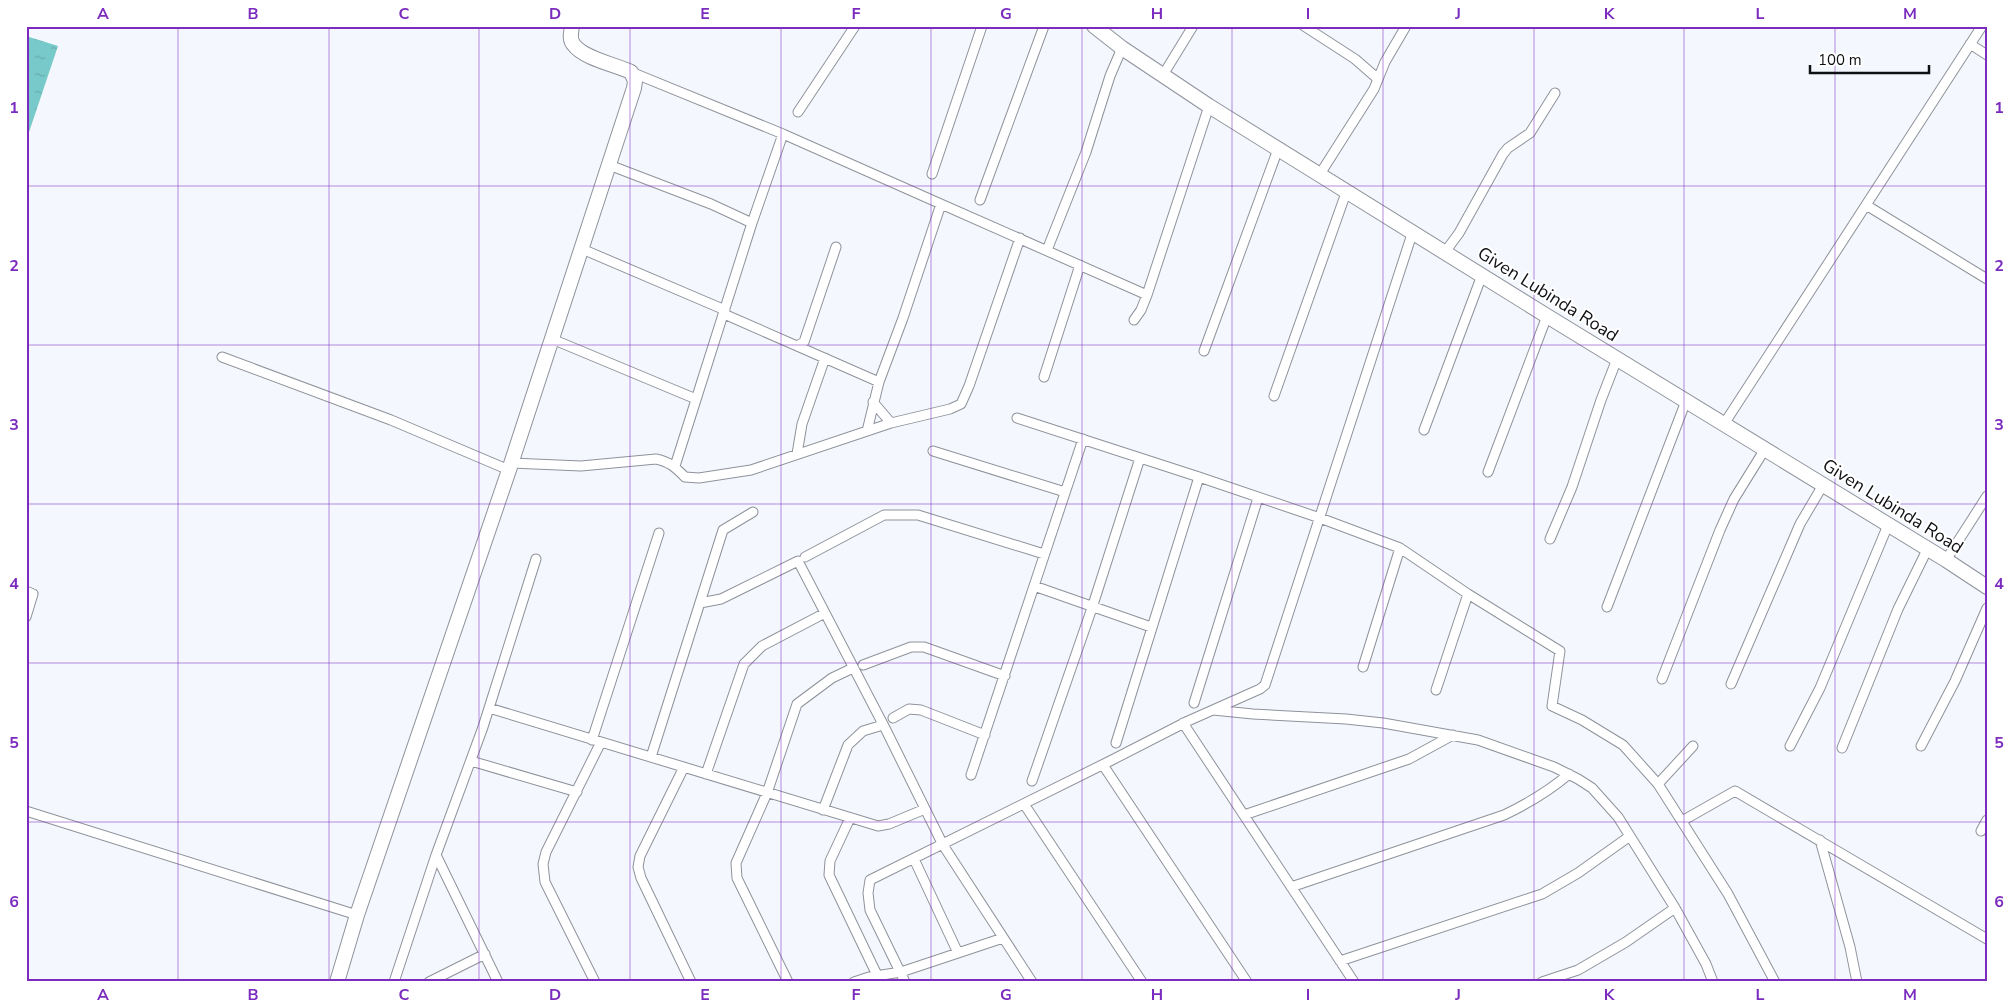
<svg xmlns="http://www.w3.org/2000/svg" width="2013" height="1008" font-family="'Nunito Sans',sans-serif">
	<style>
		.water { fill: url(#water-ripples) }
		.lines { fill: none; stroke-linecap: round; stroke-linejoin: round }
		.street-casing { stroke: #8e929a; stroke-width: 11 }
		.secondary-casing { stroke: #8e929a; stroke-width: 16 }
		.street { stroke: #fff; stroke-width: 9 }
		.secondary { stroke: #fff; stroke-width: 14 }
		.grid { fill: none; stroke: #7b2cbf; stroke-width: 1; stroke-opacity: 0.55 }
		.labels { text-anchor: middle; stroke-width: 4; stroke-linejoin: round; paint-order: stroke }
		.street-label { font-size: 18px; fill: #0f1013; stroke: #fff }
		.neatline { fill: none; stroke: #7b2cbf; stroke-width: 2 }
		.grid-label { font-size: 16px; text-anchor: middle; font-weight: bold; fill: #7b2cbf }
	</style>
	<defs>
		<pattern id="water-ripples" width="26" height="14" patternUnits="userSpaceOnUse" patternTransform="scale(1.25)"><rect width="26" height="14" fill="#78c9c9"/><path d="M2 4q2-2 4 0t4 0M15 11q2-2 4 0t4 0" fill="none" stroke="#67acac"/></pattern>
	</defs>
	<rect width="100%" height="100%" fill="#f4f8fe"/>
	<path class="water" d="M 26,36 L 58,46 L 26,141 Z"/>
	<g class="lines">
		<g class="street-casing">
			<path id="street" d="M 1304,26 L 1355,59 L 1378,79
				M 1970,44 L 1987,55
				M 631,72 L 783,134 L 941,204
				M 1163,75 L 1193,26
				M 798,112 L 855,26
				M 609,165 L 711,204 L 752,223
				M 932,174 L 982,26
				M 1320,174 L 1374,89 L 1385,62 L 1406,26
				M 980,200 L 1044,26
				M 1866,205 L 1987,279
				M 582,249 L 725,310
				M 1047,250 L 1086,152 L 1110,76 L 1122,48
				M 1445,252 L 1459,233 L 1503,154 L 1508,148 L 1530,133 L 1555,93
				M 724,314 L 797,346 L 804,342 L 836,247
				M 1134,320 L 1141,310 L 1147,295 L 1209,106
				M 552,339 L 696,399
				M 797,346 L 879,382
				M 1204,351 L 1278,149
				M 222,357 L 391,420 L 509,470
				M 1044,377 L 1080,265
				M 1274,396 L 1347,190
				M 873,402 L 891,423
				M 1017,418 L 1199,477
				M 1724,424 L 1982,26
				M 1424,430 L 1482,275
				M 867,431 L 879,382 L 903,318 L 941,204 L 1147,295
				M 1083,439 L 1034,586 L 1151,627
				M 933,451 L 1065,492
				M 797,454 L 802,424 L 825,358
				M 511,463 L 581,466 L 656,459 C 670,462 675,467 685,477 L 699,478 L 751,470 L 891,423 L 950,409 L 961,404 L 969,386 L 1020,238
				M 675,466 L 752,223 L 783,134
				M 1488,472 L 1547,316
				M 1550,539 L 1572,487 L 1601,400 L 1617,359
				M 805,557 L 884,515 L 918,515 L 1044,554
				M 1946,560 L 1987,496
				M 26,591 L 33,594 L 26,617
				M 700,603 L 721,599 L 798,561 L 886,730 L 943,845 L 1032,982
				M 1607,607 L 1686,401
				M 863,665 L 911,647 L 924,647 L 1005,676
				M 1363,667 L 1400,548
				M 1662,679 L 1720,530 L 1734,499 L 1765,449
				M 1731,684 L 1800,524 L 1823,485
				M 1436,690 L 1468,594
				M 1194,703 L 1258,498
				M 489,708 L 878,826 L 889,824 L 925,809
				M 1213,710 L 1253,714 L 1346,719 L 1383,723 L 1478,740 L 1554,767 L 1578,779 L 1592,788 L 1618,817 L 1675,908 L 1706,964 L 1713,982
				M 893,718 L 909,709 L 921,710 L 985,735
				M 1183,723 L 1354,982
				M 592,740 L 659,533
				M 1116,743 L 1199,477 L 1320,518 L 1400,548 L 1468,594 L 1560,651 L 1552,706 L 1582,720 L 1623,745 L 1658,784 L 1728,894 L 1775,982
				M 1790,746 L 1820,688 L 1888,525
				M 1921,746 L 1955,681 L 1987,608
				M 1842,748 L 1898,609 L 1927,550
				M 651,757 L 723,530 L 753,512
				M 471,761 L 577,792
				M 1103,765 L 1247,982
				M 684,767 L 640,856 L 638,867 L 641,878 L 691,982
				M 706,774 L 744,664 L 762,646 L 825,613
				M 971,775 L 1034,586
				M 1032,781 L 1092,608 L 1140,458
				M 1658,784 L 1693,746
				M 1024,804 L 1142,982
				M 823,810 L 848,745 L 863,731 L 883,725
				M 26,811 L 357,915
				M 1244,815 L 1409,759 L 1453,735
				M 850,818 L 830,861 L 829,875 L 877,975
				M 1682,821 L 1735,791 L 1987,939
				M 1981,831 L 1987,820
				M 1820,840 L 1850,947 L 1857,982
				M 436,855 L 498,982
				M 914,859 L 958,953
				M 1291,887 L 1504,815 C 1527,804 1549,791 1569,774
				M 1340,961 L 1542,894 L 1578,873 L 1630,836
				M 394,982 L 436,855 L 483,727 L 536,559
				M 429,982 L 485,954
				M 595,982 L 545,882 L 543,864 L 546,852 L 601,742
				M 788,982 L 737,878 L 736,863 L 767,793 L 797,704 L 832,678 L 853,668
				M 854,982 L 869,977 L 901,972 L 1003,938
				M 905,982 L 870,910 L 868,893 L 870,880 L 1110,761 L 1188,721 L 1260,689 L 1265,685 L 1413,231
				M 1542,982 L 1578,970 L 1626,942 L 1675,908"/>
		</g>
		<g class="secondary-casing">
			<path id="secondary" d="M 1094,26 L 1122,48 L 1209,106 L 1547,316 L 1946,560 L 1987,587
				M 337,982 L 357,915 L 509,470 L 634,88 L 635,81 L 631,72 C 616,65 583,58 574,45 C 569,40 571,33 572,26"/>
		</g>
		<use href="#street" class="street"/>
		<use href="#secondary" class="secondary"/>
	</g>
	<path class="grid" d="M 178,26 L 178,982M 329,26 L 329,982M 479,26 L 479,982M 630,26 L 630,982M 781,26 L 781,982M 931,26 L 931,982M 1082,26 L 1082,982M 1232,26 L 1232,982M 1383,26 L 1383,982M 1534,26 L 1534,982M 1684,26 L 1684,982M 1835,26 L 1835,982M 26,186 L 1987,186M 26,345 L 1987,345M 26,504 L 1987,504M 26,663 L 1987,663M 26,822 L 1987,822"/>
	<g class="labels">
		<g class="street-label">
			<text transform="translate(1548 294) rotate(32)" y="6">Given Lubinda Road</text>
			<text transform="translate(1893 506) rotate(32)" y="6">Given Lubinda Road</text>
		</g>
	</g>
	<rect width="2013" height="1008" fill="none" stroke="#ffffff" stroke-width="55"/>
	<path d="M1810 65v8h119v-8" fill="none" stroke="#0f1013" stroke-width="2.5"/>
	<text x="1818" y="65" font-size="15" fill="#0f1013" stroke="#ffffff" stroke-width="4" paint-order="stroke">100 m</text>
	<rect x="28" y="28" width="1958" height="952" class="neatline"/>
	<g class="grid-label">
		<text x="103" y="19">A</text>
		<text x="253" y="19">B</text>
		<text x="404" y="19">C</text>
		<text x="555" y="19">D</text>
		<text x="705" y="19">E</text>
		<text x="856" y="19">F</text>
		<text x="1006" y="19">G</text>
		<text x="1157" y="19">H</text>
		<text x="1308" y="19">I</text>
		<text x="1458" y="19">J</text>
		<text x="1609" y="19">K</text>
		<text x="1760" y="19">L</text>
		<text x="1910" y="19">M</text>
		<text x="14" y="113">1</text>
		<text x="1999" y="113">1</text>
		<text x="14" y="271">2</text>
		<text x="1999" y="271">2</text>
		<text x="14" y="430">3</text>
		<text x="1999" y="430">3</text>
		<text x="14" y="589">4</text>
		<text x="1999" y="589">4</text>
		<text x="14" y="748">5</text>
		<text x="1999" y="748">5</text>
		<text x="14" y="907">6</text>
		<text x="1999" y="907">6</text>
		<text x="103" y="1000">A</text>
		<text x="253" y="1000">B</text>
		<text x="404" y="1000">C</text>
		<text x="555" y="1000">D</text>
		<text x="705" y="1000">E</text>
		<text x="856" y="1000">F</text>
		<text x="1006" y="1000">G</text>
		<text x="1157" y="1000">H</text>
		<text x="1308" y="1000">I</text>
		<text x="1458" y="1000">J</text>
		<text x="1609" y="1000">K</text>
		<text x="1760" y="1000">L</text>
		<text x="1910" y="1000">M</text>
	</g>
</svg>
